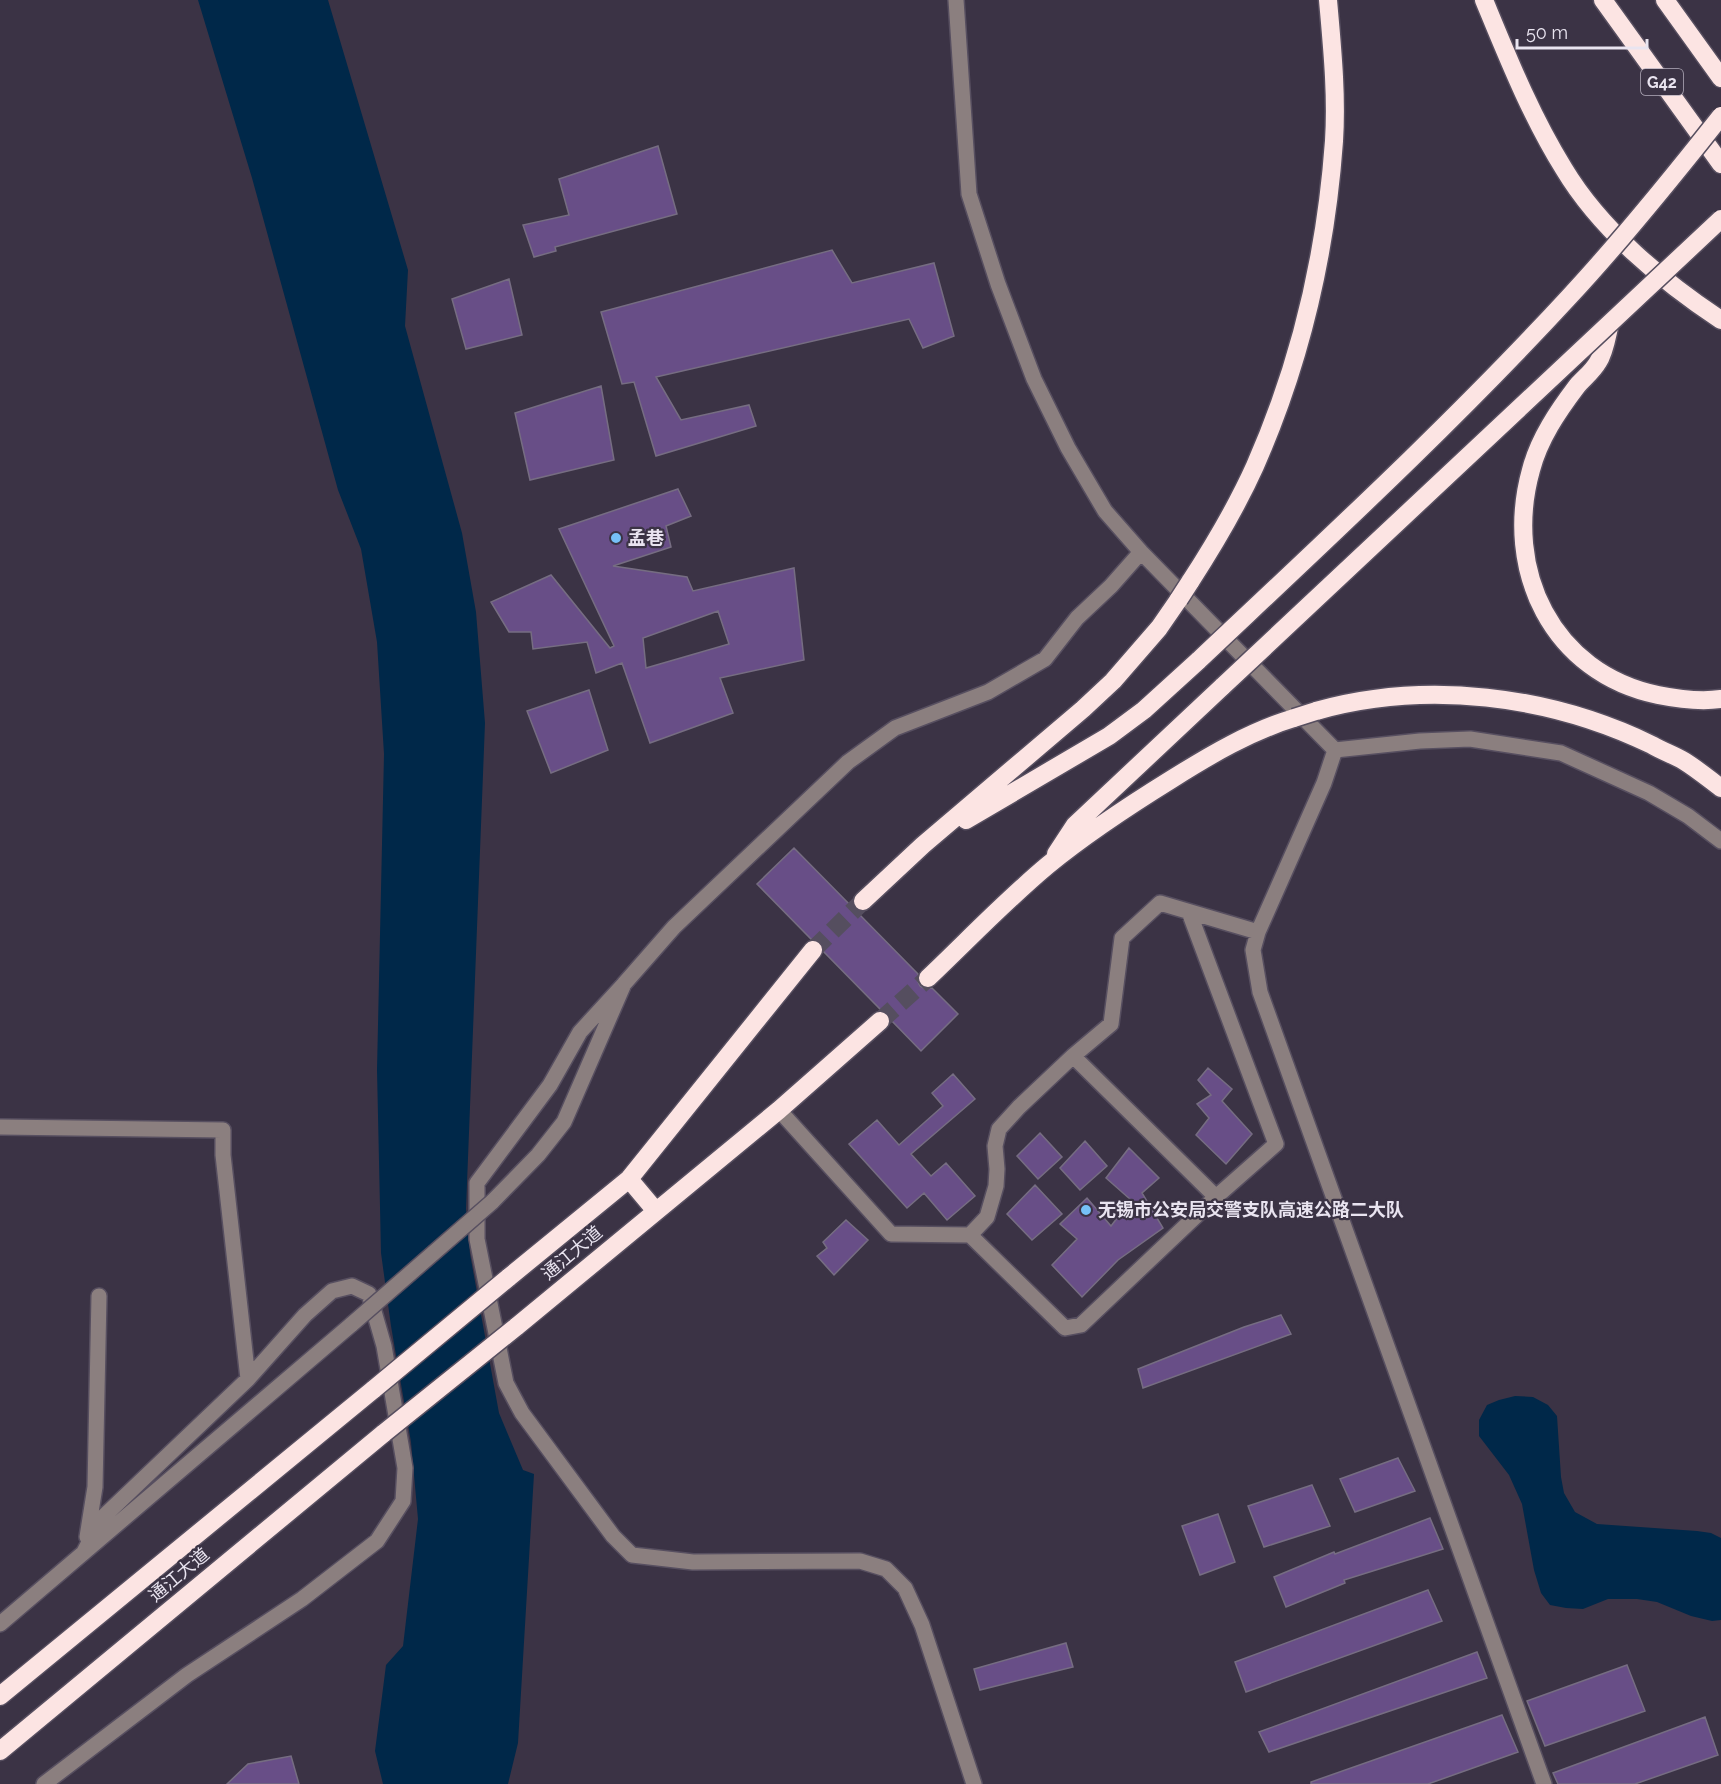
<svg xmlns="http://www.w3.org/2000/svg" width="1721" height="1784" font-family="Raleway,'Noto Sans SC',sans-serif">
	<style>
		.water { fill: #002849 }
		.building { fill: #684e87; stroke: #766d82; stroke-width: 1.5; fill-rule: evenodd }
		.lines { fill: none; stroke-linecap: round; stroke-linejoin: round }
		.highway-tunnel { stroke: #554e5f; stroke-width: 18; stroke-dasharray: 18 9; stroke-linecap: butt }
		.minor-casing { stroke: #574f60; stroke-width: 18 }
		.highway-casing { stroke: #574f60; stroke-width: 21 }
		.minor { stroke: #8b7f7f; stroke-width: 15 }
		.highway { stroke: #fce4e3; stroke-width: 18 }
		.minor-bridge-casing { stroke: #574f60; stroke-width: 18; stroke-linecap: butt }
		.highway-bridge-casing { stroke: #574f60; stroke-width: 21; stroke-linecap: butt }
		.minor-bridge { stroke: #8b7f7f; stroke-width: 15 }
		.highway-bridge { stroke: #fce4e3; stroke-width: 18 }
		.poi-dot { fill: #76c0f7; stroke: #3b3345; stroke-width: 2 }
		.labels { text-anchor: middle; stroke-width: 4.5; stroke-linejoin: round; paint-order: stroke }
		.shield { fill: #3b3345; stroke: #b5afbd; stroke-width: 1.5 }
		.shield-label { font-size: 16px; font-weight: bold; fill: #e9e4f0 }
		.poi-label { font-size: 18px; font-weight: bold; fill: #e9e4f0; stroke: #3b3345; text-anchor: start }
		.street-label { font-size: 18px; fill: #e9e4f0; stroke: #3b3345 }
	</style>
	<rect width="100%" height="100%" fill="#3b3345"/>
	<path class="water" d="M 198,0 L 328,0 L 408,270 L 405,326 L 462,533 L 476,612 L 485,723 L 466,1209 L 470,1254 L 499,1413 L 523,1470 L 534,1474 L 518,1743 L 508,1784 L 383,1784 L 375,1751 L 386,1665 L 403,1646 L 418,1519 L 411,1442 L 391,1326 L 381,1253 L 377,1070 L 384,754 L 377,642 L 361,549 L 338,490 L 252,178 Z
		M 1515,1396 L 1533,1397 L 1548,1405 L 1557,1416 L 1561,1477 L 1564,1493 L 1575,1512 L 1597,1524 L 1697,1531 L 1711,1533 L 1721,1538 L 1721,1620 L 1712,1621 L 1691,1616 L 1657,1602 L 1637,1599 L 1608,1599 L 1583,1609 L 1566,1608 L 1550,1605 L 1541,1593 L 1534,1570 L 1522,1504 L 1509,1475 L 1479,1436 L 1479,1420 L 1487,1405 L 1499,1400 Z"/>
	<path class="building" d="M 658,146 L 677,214 L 555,247 L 556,251 L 534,257 L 523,225 L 569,215 L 559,179 Z
		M 832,250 L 852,283 L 934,263 L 954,336 L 923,348 L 909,319 L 656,377 L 681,420 L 749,405 L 756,426 L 656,456 L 634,382 L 622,384 L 601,312 Z
		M 509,279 L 522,335 L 466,349 L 452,299 Z
		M 601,386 L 614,460 L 530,480 L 515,413 Z
		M 678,489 L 691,516 L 666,526 L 671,547 L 613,566 L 687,577 L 693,591 L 794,568 L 804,660 L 720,678 L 733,713 L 650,743 L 622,663 L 596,673 L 587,642 L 533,649 L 531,632 L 509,632 L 491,602 L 551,575 L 610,648 L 614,646 L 559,529 ZM 718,611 L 729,644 L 646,668 L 643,638 Z
		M 589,690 L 608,750 L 551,773 L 527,711 Z
		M 794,848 L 918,974 L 917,980 L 920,986 L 925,989 L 932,988 L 958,1014 L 921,1051 L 891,1020 L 888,1013 L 881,1010 L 824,952 L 820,942 L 811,939 L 757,884 Z
		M 1208,1068 L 1232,1089 L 1222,1101 L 1252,1134 L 1226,1164 L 1196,1135 L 1209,1118 L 1197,1104 L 1211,1095 L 1198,1080 Z
		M 953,1074 L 975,1099 L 911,1154 L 931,1176 L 946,1163 L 975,1196 L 947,1220 L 924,1193 L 907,1208 L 849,1144 L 877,1120 L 899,1145 L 943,1106 L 932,1093 Z
		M 1040,1133 L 1062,1157 L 1038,1179 L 1017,1156 Z
		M 1085,1141 L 1107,1166 L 1080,1190 L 1060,1168 Z
		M 1129,1148 L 1159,1178 L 1142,1193 L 1163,1228 L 1118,1260 L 1082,1297 L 1052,1265 L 1077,1239 L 1060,1224 L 1087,1198 L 1111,1226 L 1131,1200 L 1106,1178 Z
		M 1035,1185 L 1062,1214 L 1032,1240 L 1007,1214 Z
		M 846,1220 L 868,1240 L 834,1275 L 817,1256 L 827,1248 L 823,1242 Z
		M 1281,1315 L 1291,1334 L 1143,1388 L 1138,1369 L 1244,1327 Z
		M 1398,1458 L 1415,1491 L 1355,1512 L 1340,1479 Z
		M 1312,1485 L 1330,1526 L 1264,1547 L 1248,1506 Z
		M 1218,1514 L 1235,1562 L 1200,1575 L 1182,1526 Z
		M 1430,1518 L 1443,1549 L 1344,1580 L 1345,1583 L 1286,1607 L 1274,1577 L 1334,1552 L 1335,1554 Z
		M 1428,1590 L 1442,1621 L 1246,1692 L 1235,1662 Z
		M 1066,1643 L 1073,1667 L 980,1690 L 974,1669 Z
		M 1477,1652 L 1487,1678 L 1269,1752 L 1259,1732 Z
		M 1627,1665 L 1645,1711 L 1545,1746 L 1527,1701 Z
		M 1502,1715 L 1518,1752 L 1428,1784 L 1311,1784 L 1311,1782 Z
		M 1705,1717 L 1718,1755 L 1635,1784 L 1558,1784 L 1553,1773 Z
		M 291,1756 L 299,1784 L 227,1784 L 248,1764 Z"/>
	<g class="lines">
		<path class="highway-tunnel" d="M 813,950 L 863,901
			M 880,1021 L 928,978"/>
		<g class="minor-casing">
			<path id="minor" d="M 956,0 L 969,194 L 998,284 L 1034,379 L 1068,448 L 1105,511 L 1141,552 L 1335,750
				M 624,984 L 580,1032 L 550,1085 L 477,1183 L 477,1239 L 506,1383 L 522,1413 L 613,1536 L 632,1555 L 693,1562 L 860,1561 L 886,1569 L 905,1588 L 922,1625 L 974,1784
				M 1073,1056 L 1216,1197 L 1276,1144 L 1189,912
				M 779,1110 L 891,1234 L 970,1235 L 1065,1328 L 1081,1325 L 1216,1197
				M 0,1127 L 223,1130 L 223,1155 L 248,1379
				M 492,1202 L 538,1155 L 564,1122 L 624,984 L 674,927 L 848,762 L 895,728 L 988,692 L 1045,659 L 1077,618 L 1111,586 L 1141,552
				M 970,1235 L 987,1217 L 996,1186 L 997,1169 L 995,1146 L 999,1129 L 1019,1107 L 1073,1056 L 1111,1024 L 1122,938 L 1160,903 L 1258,932
				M 87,1537 L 95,1487 L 99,1296
				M 0,1624 L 352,1324
				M 44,1784 L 187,1675 L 302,1599 L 377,1541 L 403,1501 L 405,1468 L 384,1346 L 369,1294 L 352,1286 L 332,1291 L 305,1315 L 248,1379 L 101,1519 L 84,1552
				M 1544,1784 L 1260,992 L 1253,950 L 1258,932 L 1324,783 L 1335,750 L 1420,741 L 1470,739 L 1561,753 L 1649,793 L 1688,816 L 1721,841"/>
		</g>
		<g class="highway-casing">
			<path id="highway" d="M 1484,0 C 1508,58 1531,116 1564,169 C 1600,229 1663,282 1721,320
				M 1603,0 L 1721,164
				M 1665,0 L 1721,78
				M 1610,323 C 1607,335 1605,352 1598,362 C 1593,371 1584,378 1577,386 C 1558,411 1539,439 1531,470 C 1503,570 1552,673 1658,695 C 1678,699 1700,702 1721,699
				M 1190,582 C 1214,545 1237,506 1255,466 C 1300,364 1326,253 1334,141 C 1337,94 1332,46 1328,0
				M 1316,711 C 1426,680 1549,695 1652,745 C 1662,751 1674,755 1684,761 C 1697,769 1709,779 1721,788
				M 966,820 L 1109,736 L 1144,710 L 1199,660
				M 1056,854 L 1075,825 L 1223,686
				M 863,901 L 923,845 L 1083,709 L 1113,681 L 1159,628 L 1179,599
				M 928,978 C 968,940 1006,900 1048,865 C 1087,833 1130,805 1172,779 C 1210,755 1251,731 1294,718
				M 629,1179 L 655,1210
				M 508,1278 L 629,1179 L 813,950
				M 516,1327 L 779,1110 L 880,1021
				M 0,1696 L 374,1389
				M 0,1751 L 384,1433"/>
		</g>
		<use href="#minor" class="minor"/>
		<use href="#highway" class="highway"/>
		<g class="minor-bridge-casing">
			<path id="minor-bridge" d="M 352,1324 L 492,1202"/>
		</g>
		<g class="highway-bridge-casing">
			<path id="highway-bridge" d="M 1179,599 L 1190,582
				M 1199,660 C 1324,542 1452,424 1569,297 C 1623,239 1672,178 1721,116
				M 1223,686 L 1721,219
				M 1294,718 L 1316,711
				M 374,1389 L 508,1278
				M 384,1433 L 516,1327"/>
		</g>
		<use href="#minor-bridge" class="minor-bridge"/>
		<use href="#highway-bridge" class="highway-bridge"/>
	</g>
	<g class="poi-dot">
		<circle cx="616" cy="538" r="6"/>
		<circle cx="1086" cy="1210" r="6"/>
	</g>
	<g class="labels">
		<rect class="shield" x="1641" y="69" width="42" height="26" rx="4.5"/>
		<g class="shield-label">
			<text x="1662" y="88">G42</text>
		</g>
		<g class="poi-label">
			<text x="628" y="544">孟巷</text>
			<text x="1098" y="1216">无锡市公安局交警支队高速公路二大队</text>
		</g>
		<g class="street-label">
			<text transform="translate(572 1253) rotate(-40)" y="6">通江大道</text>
			<text transform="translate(179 1575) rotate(-40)" y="6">通江大道</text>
		</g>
	</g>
	<path d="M1517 39v9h130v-9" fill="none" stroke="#e9e4f0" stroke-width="3"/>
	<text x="1526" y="39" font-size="18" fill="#e9e4f0" stroke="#3b3345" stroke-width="4.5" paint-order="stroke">50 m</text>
</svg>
